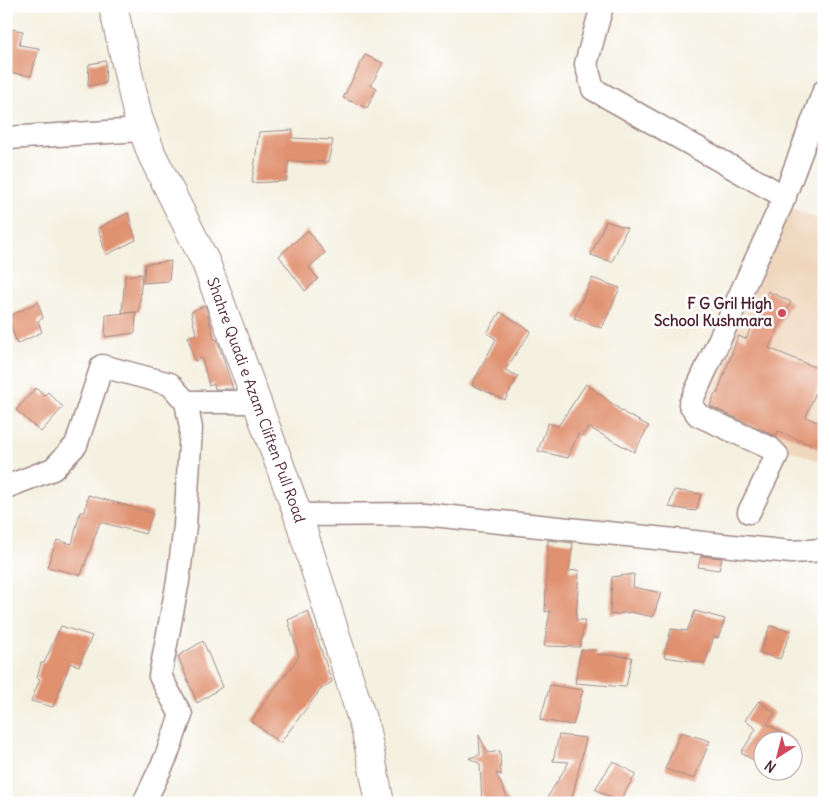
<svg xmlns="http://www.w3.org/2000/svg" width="830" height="809" font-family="Delius,sans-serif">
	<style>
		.built { fill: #efd6bc }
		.building { fill: #e0916f }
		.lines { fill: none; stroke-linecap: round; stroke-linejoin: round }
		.minor-casing { stroke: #9f8886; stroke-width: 25 }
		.highway-casing { stroke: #9f8886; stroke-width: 30 }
		.minor { stroke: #fff; stroke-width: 22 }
		.highway { stroke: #fff; stroke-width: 28 }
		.poi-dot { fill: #d1495b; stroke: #fff; stroke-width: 2 }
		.labels { text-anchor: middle; stroke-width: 5; stroke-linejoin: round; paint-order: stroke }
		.poi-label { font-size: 15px; font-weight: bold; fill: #4a1f2b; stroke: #fff; text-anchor: end }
		.street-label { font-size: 15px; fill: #4a1f2b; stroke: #fff }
	</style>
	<rect width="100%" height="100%" fill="#fff"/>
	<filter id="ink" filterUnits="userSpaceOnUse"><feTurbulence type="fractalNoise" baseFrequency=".02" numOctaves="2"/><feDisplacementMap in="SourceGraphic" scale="10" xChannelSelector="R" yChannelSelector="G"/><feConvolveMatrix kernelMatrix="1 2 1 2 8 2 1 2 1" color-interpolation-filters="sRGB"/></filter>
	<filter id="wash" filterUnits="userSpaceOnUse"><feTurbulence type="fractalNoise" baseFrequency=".0096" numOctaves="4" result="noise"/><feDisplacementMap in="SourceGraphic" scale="20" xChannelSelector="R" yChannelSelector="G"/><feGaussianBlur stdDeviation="1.12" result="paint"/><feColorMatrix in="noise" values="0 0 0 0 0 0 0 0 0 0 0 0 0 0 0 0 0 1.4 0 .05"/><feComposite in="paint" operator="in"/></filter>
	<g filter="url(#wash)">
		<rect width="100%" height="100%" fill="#f4f1e1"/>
		<path class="built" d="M 785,205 L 824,221 L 824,463 L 763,440 L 701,405 Z"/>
		<g id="blocks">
			<path class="building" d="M 6,28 L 23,31 L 19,45 L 39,48 L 31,76 L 6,72 Z
				M 365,55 L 383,63 L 371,85 L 377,88 L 367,108 L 343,98 Z
				M 106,61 L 105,83 L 88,86 L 89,64 Z
				M 293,130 L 292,138 L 333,140 L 328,162 L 289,161 L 286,181 L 252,183 L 259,132 Z
				M 128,213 L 136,240 L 106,255 L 98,228 Z
				M 606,221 L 627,228 L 612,262 L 591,255 Z
				M 308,230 L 325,253 L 309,267 L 318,279 L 305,291 L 279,256 Z
				M 171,261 L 169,281 L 143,283 L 145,264 Z
				M 142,274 L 139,312 L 122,313 L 125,276 Z
				M 592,278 L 620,288 L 602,328 L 574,318 Z
				M 768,291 L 791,302 L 769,348 L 824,371 L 806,417 L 824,425 L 824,451 L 778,431 L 776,436 L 710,406 L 715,393 L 717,394 L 738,336 L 746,339 Z
				M 38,302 L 43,318 L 38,321 L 42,332 L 17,344 L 8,317 Z
				M 205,305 L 215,340 L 217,339 L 233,389 L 215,389 L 214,384 L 209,386 L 202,358 L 195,361 L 188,337 L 196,334 L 191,312 Z
				M 136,312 L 135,333 L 105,337 L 106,315 Z
				M 500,312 L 531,331 L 505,370 L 518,376 L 505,400 L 472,385 L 496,339 L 487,333 Z
				M 586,384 L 626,414 L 649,426 L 634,452 L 588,427 L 581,437 L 578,434 L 568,458 L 538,451 L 548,423 L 558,426 Z
				M 36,388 L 44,396 L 48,392 L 63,407 L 41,432 L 16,410 Z
				M 674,490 L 701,494 L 696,511 L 669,507 Z
				M 88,495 L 153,513 L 145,534 L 100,522 L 81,575 L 47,567 L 57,540 L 72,544 L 80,512 L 85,512 Z
				M 548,540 L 573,543 L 569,571 L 579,570 L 576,620 L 585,620 L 580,647 L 544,646 L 550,611 L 545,612 Z
				M 701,556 L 722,558 L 719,570 L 698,567 Z
				M 634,574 L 633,587 L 661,593 L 653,617 L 631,612 L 610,615 L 612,577 Z
				M 308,611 L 332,682 L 321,689 L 280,743 L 251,721 L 299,656 L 288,620 Z
				M 695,611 L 725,619 L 718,638 L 714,637 L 705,663 L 664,657 L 671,629 L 687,631 Z
				M 61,626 L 92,636 L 79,666 L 70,663 L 53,707 L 31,701 L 40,679 L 37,678 L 41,663 L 44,663 Z
				M 770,626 L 791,631 L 780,659 L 760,653 Z
				M 203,641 L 222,687 L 197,703 L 178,656 Z
				M 581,650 L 597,650 L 596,654 L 632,657 L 626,687 L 575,683 Z
				M 550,685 L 583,690 L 573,725 L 540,720 Z
				M 759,701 L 775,713 L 767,724 L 797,742 L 762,742 L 762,765 L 741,753 L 756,729 L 745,720 Z
				M 681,732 L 710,741 L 694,779 L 665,769 Z
				M 479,735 L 488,753 L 500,751 L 501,775 L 496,773 L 510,803 L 482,803 L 480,764 L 469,758 L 480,755 Z
				M 559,735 L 586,738 L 571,803 L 544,803 L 569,762 L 553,761 Z
				M 613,761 L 636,774 L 619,802 L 595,789 Z"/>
		</g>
	</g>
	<g filter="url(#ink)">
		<use href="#blocks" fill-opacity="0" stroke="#9f8886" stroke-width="1"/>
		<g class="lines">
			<g class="minor-casing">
				<path id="minor" d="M 602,6 L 586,64 L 593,89 L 785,197
					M 6,138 L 142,130
					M 6,487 L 53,469 L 76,445 L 102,366 L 170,384 L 186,402 L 257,402
					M 749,512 L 777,455 L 770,448 L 698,415 L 690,404 L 782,203 L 824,91
					M 298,515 L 423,514 L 791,552 L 824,550
					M 144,803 L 166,757 L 181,715 L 160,676 L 178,581 L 185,526 L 191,428 L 186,402"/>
			</g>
			<g class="highway-casing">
				<g id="highway">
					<path id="s1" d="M 113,6 L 138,117 L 152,155 L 206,263 L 298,515 L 366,732 L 380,803"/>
				</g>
			</g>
			<use href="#minor" class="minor"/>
			<use href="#highway" class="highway"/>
		</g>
	</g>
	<circle class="poi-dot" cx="782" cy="313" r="5"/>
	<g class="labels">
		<g class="poi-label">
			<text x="772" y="309">F G Gril High<tspan x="772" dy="17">School Kushmara</tspan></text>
		</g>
		<g class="street-label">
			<text dy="5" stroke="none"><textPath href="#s1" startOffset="421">Shahre Quadi e Azam Cliften Pull Road</textPath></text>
		</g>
	</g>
	<rect width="830" height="809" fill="none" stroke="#fff" stroke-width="25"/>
	<g transform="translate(778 756) rotate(216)"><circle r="24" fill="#ffffff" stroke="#b7a5aa"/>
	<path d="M0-4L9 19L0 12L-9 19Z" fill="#d1495b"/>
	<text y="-8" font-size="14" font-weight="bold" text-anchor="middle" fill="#4a1f2b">N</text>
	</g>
</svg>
